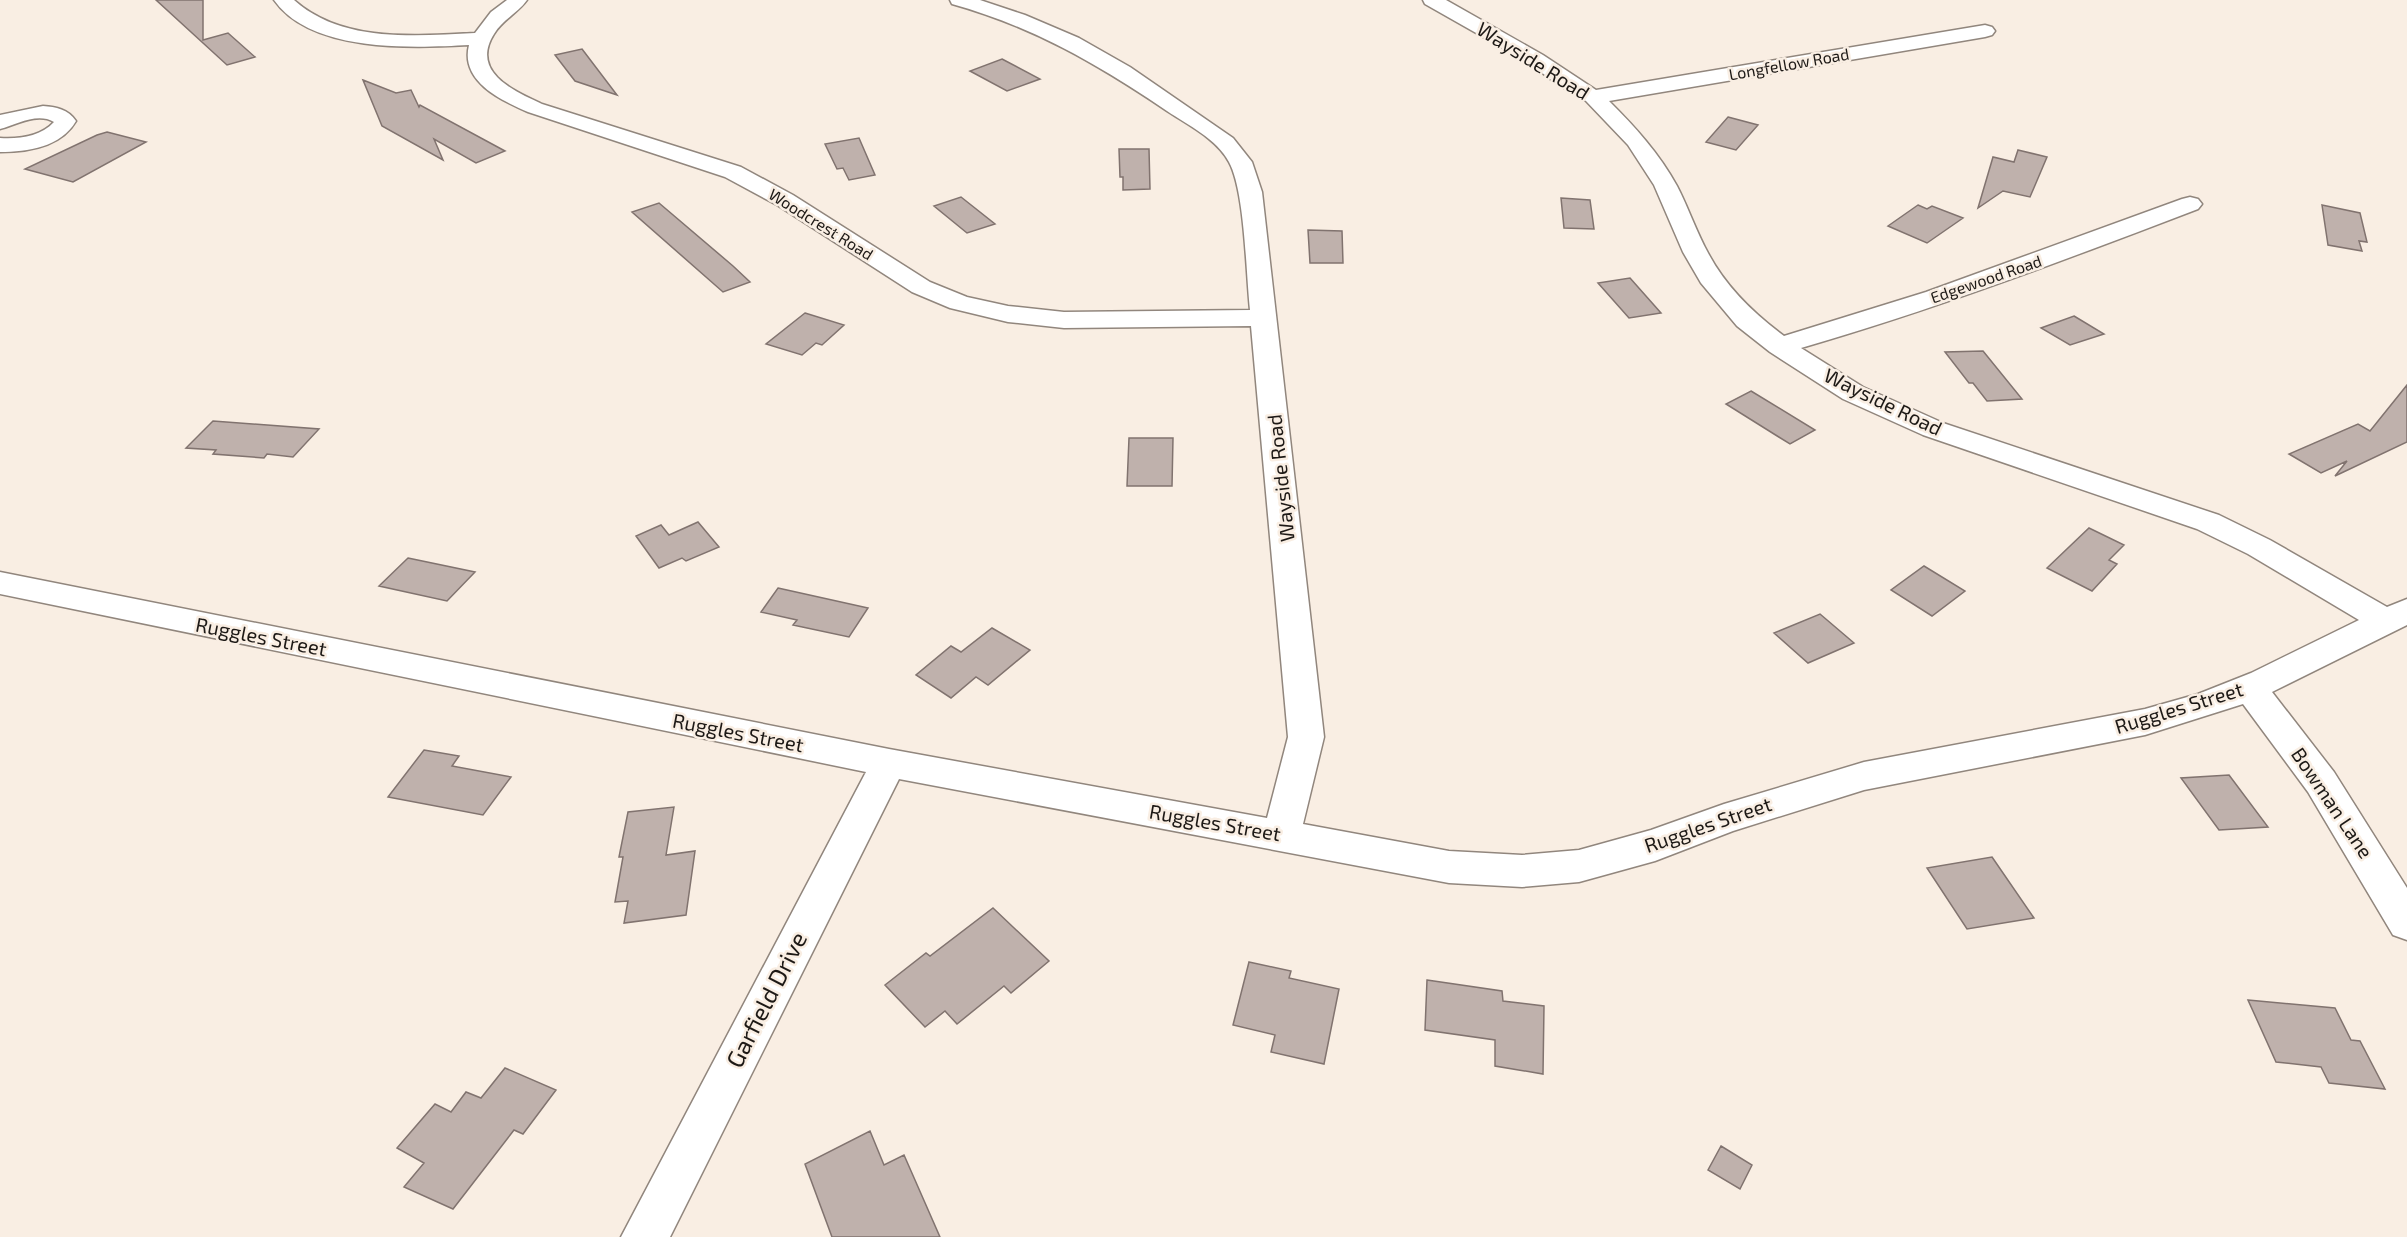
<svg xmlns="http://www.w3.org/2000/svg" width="2407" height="1237" font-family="'Exo 2',sans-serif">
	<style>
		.building { fill: #bfb1ac; stroke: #81736f; stroke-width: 1.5 }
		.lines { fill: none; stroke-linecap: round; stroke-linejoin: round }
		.minor-casing { stroke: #91867d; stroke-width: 3 }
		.minor { fill: #fff; fill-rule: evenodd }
		.labels { text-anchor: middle; stroke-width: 5; stroke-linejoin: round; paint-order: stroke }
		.far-street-label { font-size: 16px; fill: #1d1916; stroke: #f9eee3 }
		.street-label { font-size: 20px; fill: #1d1916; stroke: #f9eee3 }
		.near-street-label { font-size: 24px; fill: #1d1916; stroke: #f9eee3 }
	</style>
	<rect width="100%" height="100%" fill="#f9eee3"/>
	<path class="building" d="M 156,0 L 203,0 L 203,40 L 228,33 L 255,57 L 227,65 Z
		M 582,49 L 617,95 L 575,81 L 555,55 Z
		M 1002,59 L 1040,79 L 1007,91 L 970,71 Z
		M 363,80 L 396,93 L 411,90 L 419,107 L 420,105 L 505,151 L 476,163 L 434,139 L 443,160 L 382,126 Z
		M 1728,117 L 1758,125 L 1736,150 L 1706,142 Z
		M 107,132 L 146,142 L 73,182 L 25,169 L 97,135 Z
		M 859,138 L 875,175 L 849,180 L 843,168 L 837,169 L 825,144 Z
		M 1119,149 L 1149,149 L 1150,189 L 1123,190 L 1123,177 L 1120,177 Z
		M 2018,150 L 2047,157 L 2030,197 L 2003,191 L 1978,208 L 1993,157 L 2014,162 Z
		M 961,197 L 995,224 L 967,233 L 934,206 Z
		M 1561,198 L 1590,200 L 1594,229 L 1564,228 Z
		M 659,203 L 733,266 L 750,282 L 723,292 L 632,212 Z
		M 1918,205 L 1927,209 L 1932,206 L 1963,218 L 1927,243 L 1888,226 Z
		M 2322,205 L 2360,213 L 2367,242 L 2359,241 L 2362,251 L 2328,245 Z
		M 1308,230 L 1342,231 L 1343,263 L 1310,263 Z
		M 1630,278 L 1661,313 L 1629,318 L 1598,283 Z
		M 805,313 L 844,325 L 822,345 L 816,343 L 802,355 L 766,344 Z
		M 2074,316 L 2104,334 L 2070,345 L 2041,328 Z
		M 1983,351 L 2022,399 L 1987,401 L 1973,383 L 1969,383 L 1945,352 Z
		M 2407,385 L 2407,442 L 2335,476 L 2347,461 L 2321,473 L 2289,454 L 2358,424 L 2370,431 Z
		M 1751,391 L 1815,430 L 1790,444 L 1726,404 Z
		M 213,421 L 319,429 L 293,457 L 267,454 L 264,458 L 213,454 L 216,450 L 186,448 Z
		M 1129,438 L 1173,438 L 1172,486 L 1127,486 Z
		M 698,522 L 719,547 L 686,561 L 682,558 L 659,568 L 636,536 L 661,525 L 669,535 Z
		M 2089,528 L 2124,545 L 2109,560 L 2117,564 L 2092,591 L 2047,568 Z
		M 408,558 L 475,572 L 447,601 L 379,586 Z
		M 1924,566 L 1965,591 L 1932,616 L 1891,590 Z
		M 778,588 L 868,608 L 849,637 L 793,625 L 797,620 L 761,612 Z
		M 1820,614 L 1854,643 L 1808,663 L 1774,633 Z
		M 992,628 L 1030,650 L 988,685 L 976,677 L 951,698 L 916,675 L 951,646 L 961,652 Z
		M 424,750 L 459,756 L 452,766 L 511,777 L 483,815 L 388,797 Z
		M 2229,775 L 2268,827 L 2219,830 L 2181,778 Z
		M 674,807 L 666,855 L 695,851 L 686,915 L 624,923 L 628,901 L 615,902 L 623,857 L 619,857 L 628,812 Z
		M 1992,857 L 2034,918 L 1967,929 L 1927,868 Z
		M 993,908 L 1049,961 L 1011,993 L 1004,986 L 957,1024 L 945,1011 L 925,1027 L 885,985 L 926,953 L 930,956 Z
		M 1249,962 L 1291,971 L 1289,978 L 1339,989 L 1324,1064 L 1271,1052 L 1275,1035 L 1233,1025 Z
		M 1427,980 L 1502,991 L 1503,1001 L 1544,1006 L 1543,1074 L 1495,1066 L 1495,1040 L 1425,1030 Z
		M 2248,1000 L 2335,1008 L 2351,1040 L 2360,1041 L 2385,1089 L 2329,1083 L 2321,1067 L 2276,1062 Z
		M 505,1068 L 556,1090 L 523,1134 L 514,1130 L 453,1209 L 404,1187 L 424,1163 L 397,1148 L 435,1104 L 451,1112 L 466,1092 L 481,1098 Z
		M 870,1131 L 884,1165 L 904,1155 L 940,1237 L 832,1237 L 805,1164 Z
		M 1721,1146 L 1752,1165 L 1740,1189 L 1708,1170 Z"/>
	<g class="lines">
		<g class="minor-casing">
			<path id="minor" d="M 274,0 L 294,0 C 342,43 415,36 475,33 L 491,12 L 507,0 L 527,0 C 518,13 502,20 494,34 C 470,72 514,91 542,104 L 741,167 L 793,195 L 930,282 L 967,297 L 1008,306 L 1064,312 L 1250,310 C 1246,274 1245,191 1229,162 C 1217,139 1188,125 1167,111 C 1097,64 1034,27 952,4 L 950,0 L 980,0 L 1025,15 L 1079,38 L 1130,67 L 1233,138 L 1252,162 L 1262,192 L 1324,737 L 1303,824 L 1449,851 L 1522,855 L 1579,850 L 1651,830 L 1724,804 L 1864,762 L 2145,709 L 2198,694 L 2251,673 L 2359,620 L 2248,554 L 2197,529 L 1923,435 L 1843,399 L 1770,352 L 1737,326 L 1701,283 L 1683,252 L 1654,185 L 1628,145 L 1586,101 L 1557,84 L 1529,63 L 1425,4 L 1423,0 L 1446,0 L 1543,55 L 1596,90 L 1985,25 L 1992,27 L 1995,31 L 1992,35 L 1985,37 L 1609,101 C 1635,127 1659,153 1677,186 C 1688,207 1696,231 1708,253 C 1726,287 1753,313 1784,336 L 1926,292 L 2182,199 L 2190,197 L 2198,199 L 2202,204 L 2198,209 C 2067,259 1936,309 1801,348 L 1863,387 L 1943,423 L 2219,515 L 2270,540 L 2387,607 L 2407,599 L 2407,625 L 2272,692 L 2334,772 L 2407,888 L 2407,940 L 2393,935 L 2308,792 L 2243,704 L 2145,735 L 1864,790 L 1733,831 L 1655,861 L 1579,882 L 1522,887 L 1449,883 L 899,779 L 670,1237 L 621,1237 L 866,772 L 0,594 L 0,572 L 889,749 L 1267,818 L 1288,737 L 1251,326 L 1064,328 L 1008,322 L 950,308 L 912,292 L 777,205 L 725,177 L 528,112 C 500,100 460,81 469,45 C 412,48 311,53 274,0 Z
				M 43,106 C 56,107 68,109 76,121 C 61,147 28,152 0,152 L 0,138 C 19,139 40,137 54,122 C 37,112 16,125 0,129 L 0,115 Z"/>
		</g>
		<use href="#minor" class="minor"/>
	</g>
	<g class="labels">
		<g class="far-street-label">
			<text transform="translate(1789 64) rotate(-10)" y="6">Longfellow Road</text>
			<text transform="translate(821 224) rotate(32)" y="6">Woodcrest Road</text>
			<text transform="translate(1986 279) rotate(-19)" y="6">Edgewood Road</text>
		</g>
		<g class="street-label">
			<text transform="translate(1533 61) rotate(32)" y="7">Wayside Road</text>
			<text transform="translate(1883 402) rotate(26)" y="7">Wayside Road</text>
			<text transform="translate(1281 478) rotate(-96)" y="7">Wayside Road</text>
			<text transform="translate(261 637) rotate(11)" y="7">Ruggles Street</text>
			<text transform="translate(2179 708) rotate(-17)" y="7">Ruggles Street</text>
			<text transform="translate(738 733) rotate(11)" y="7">Ruggles Street</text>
			<text transform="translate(2332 803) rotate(56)" y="7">Bowman Lane</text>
			<text transform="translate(1215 823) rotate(10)" y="7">Ruggles Street</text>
			<text transform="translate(1708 825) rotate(-19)" y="7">Ruggles Street</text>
		</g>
		<g class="near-street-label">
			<text transform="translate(767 1000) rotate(-63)" y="8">Garfield Drive</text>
		</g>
	</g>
</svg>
